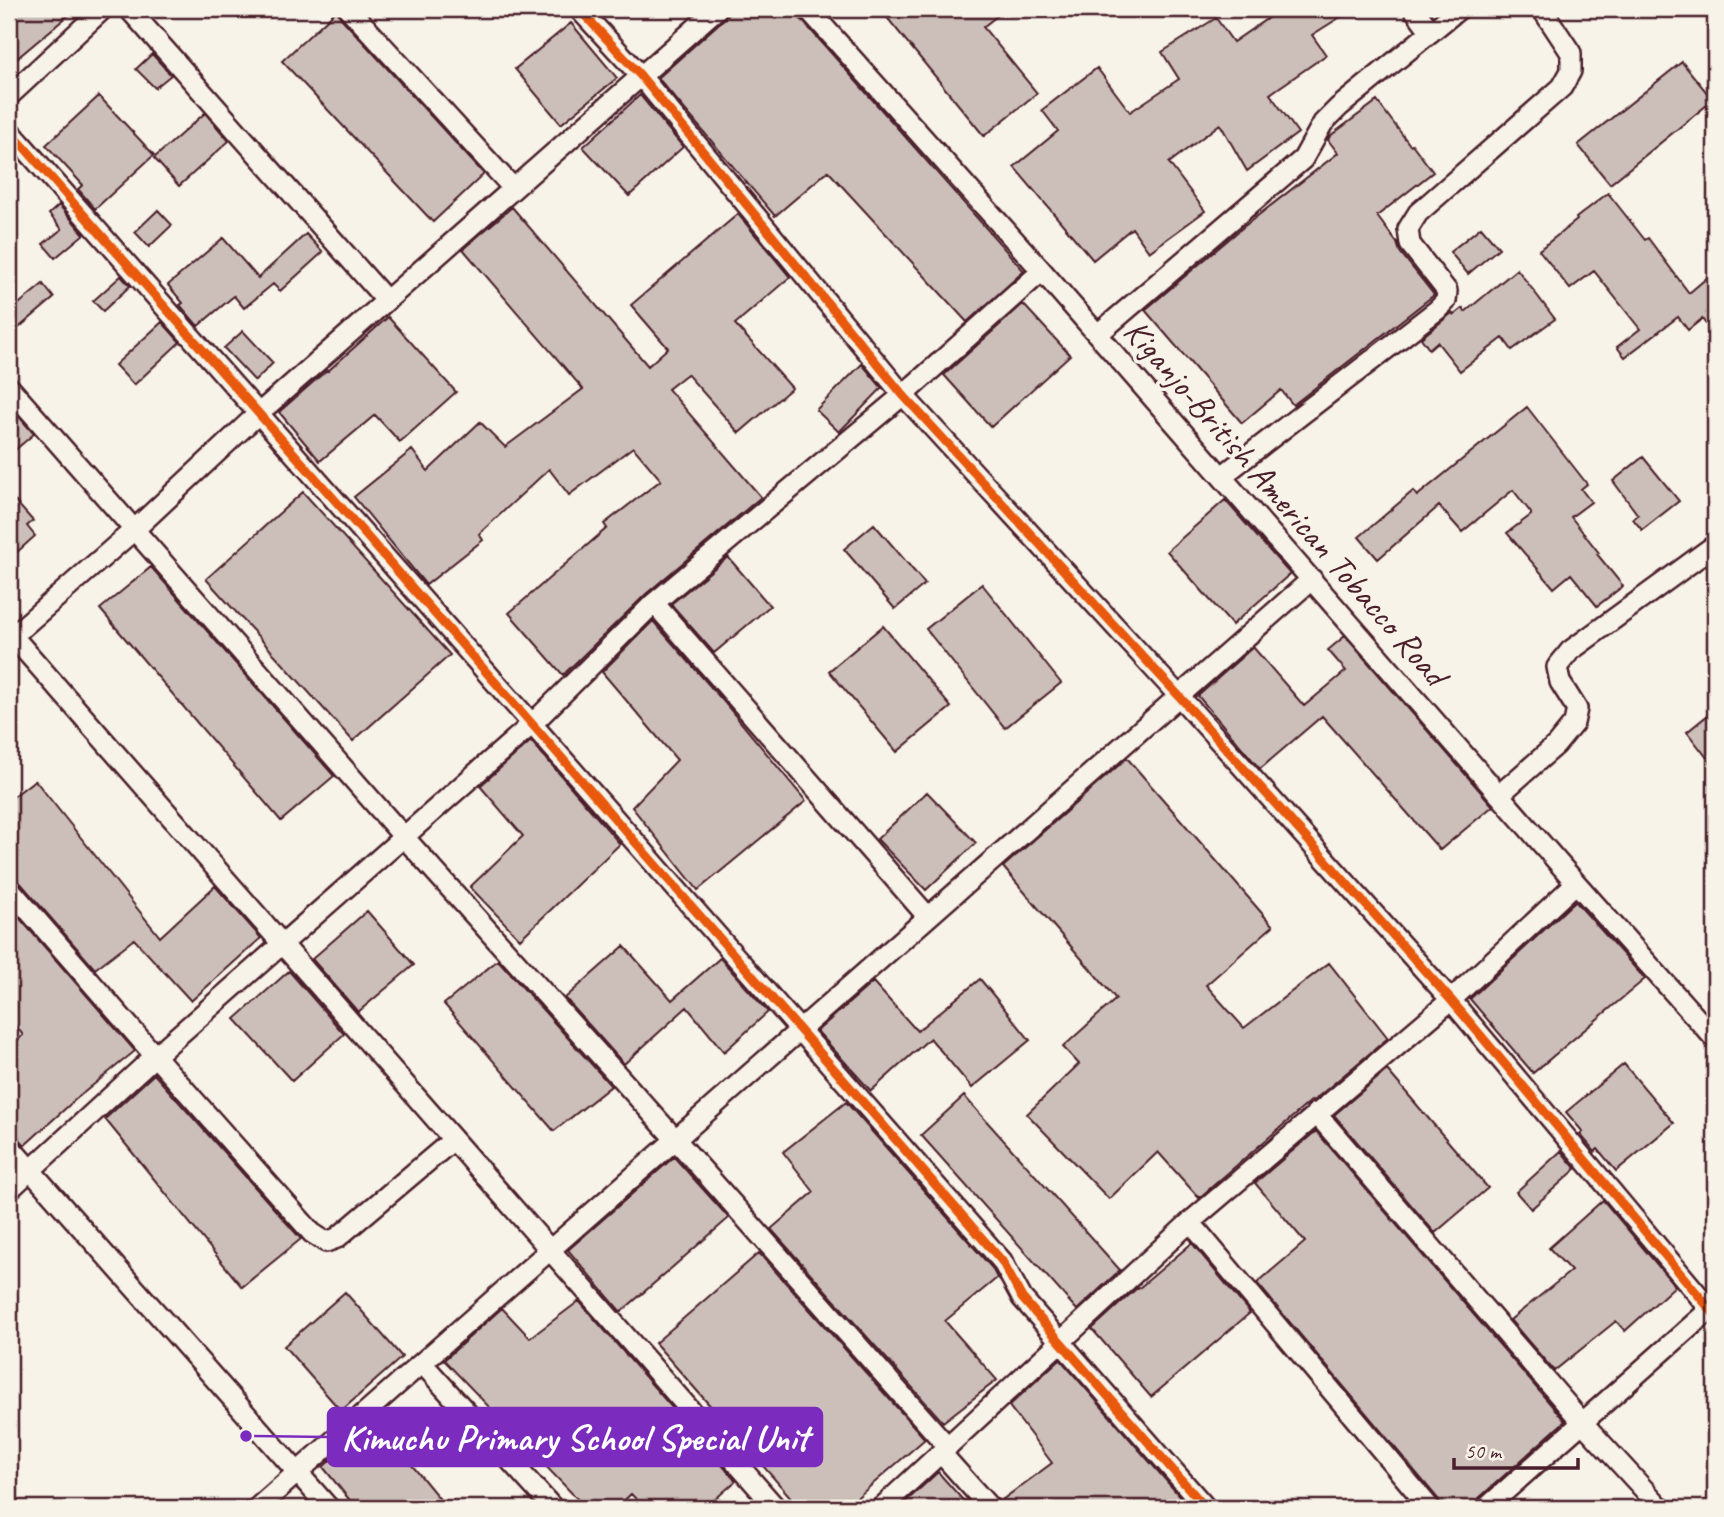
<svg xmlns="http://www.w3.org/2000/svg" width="1724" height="1517" font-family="Caveat,sans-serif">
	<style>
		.building { fill: #ccbfb9; stroke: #4a1f2b; stroke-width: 2 }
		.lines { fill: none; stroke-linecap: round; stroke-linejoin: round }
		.street-casing { stroke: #4a1f2b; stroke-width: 24 }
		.street { stroke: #f7f3e8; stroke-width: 19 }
		.cycleway-casing { stroke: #f7f3e8; stroke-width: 13 }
		.cycleway { stroke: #e8590c; stroke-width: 9 }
		.labels { text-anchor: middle; stroke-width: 7; stroke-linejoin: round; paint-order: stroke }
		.street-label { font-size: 35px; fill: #4a1f2b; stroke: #f7f3e8 }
		.leader { fill: none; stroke: #7b2cbf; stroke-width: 2.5 }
		.callout-dot { fill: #7b2cbf; stroke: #f7f3e8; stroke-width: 2.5 }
		.callout { fill: #7b2cbf; stroke: #7b2cbf; stroke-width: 2.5 }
		.callout-label { font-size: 37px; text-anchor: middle; font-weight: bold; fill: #fff }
	</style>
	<rect width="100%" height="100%" fill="#f7f3e8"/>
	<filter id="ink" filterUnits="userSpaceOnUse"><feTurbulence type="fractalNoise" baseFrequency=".0143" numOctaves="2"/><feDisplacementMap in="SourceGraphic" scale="14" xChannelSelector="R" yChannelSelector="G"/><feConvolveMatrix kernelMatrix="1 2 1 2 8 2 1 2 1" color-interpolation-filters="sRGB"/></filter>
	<g filter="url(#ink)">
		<path class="building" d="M 9,9 L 76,9 L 9,65 Z
			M 735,9 L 794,9 L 799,17 L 1024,271 L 967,322 L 828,171 L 775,216 L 658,78 Z
			M 880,9 L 1006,9 L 983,27 L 1037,93 L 984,136 Z
			M 1281,9 L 1353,9 L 1312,35 L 1326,55 L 1270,94 L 1298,133 L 1247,171 L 1220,124 L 1169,163 L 1205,211 L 1149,252 L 1132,228 L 1093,260 L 1014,167 L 1058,131 L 1042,110 L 1097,68 L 1130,112 L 1179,79 L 1162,52 L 1216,18 L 1233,42 Z
			M 337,10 L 340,17 L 484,174 L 433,222 L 282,61 Z
			M 571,23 L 617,78 L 561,124 L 515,69 Z
			M 152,54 L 171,75 L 155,88 L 136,69 Z
			M 1682,62 L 1713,100 L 1610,184 L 1578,145 Z
			M 640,95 L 683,147 L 629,196 L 583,147 Z
			M 99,96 L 154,155 L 95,209 L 78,189 L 83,185 L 46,145 Z
			M 1377,101 L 1410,145 L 1412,144 L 1433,172 L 1377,216 L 1397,243 L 1400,252 L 1434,295 L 1293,405 L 1281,390 L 1242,423 L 1145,310 L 1242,228 L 1338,153 L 1328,140 L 1330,136 Z
			M 205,113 L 229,141 L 179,186 L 154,158 Z
			M 1608,193 L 1645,240 L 1648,238 L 1689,293 L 1708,277 L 1715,285 L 1715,336 L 1702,319 L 1688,330 L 1678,317 L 1625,357 L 1617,347 L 1640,329 L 1594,271 L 1570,289 L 1539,250 L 1577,220 L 1576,218 Z
			M 59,205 L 84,234 L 55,258 L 43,244 L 62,229 L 49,214 Z
			M 512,207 L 648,366 L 668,348 L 631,305 L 738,214 L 790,277 L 735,324 L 792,388 L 739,433 L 687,374 L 668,389 L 761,497 L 646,594 L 563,675 L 509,613 L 607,528 L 604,524 L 661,480 L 633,447 L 569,495 L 549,469 L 479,534 L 483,540 L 426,585 L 354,497 L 412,450 L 428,471 L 480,422 L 505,447 L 583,389 L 463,249 Z
			M 158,210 L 172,225 L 149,247 L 135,232 Z
			M 1481,227 L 1499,248 L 1468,274 L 1450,252 Z
			M 306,234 L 323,252 L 280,291 L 273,284 L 244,308 L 234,296 L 198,326 L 180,305 L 183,303 L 168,285 L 223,238 L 258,278 Z
			M 1517,269 L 1555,319 L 1512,350 L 1503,338 L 1460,371 L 1437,342 L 1429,349 L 1421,338 L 1452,313 L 1454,315 L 1463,308 L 1465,312 Z
			M 121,276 L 130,286 L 103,311 L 93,301 Z
			M 43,284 L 54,298 L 9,336 L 9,312 Z
			M 1023,304 L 1070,355 L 991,427 L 944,375 Z
			M 388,317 L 456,392 L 400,442 L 375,415 L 320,461 L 279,412 L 327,370 L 328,371 Z
			M 162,322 L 180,342 L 134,385 L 115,365 Z
			M 243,331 L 273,363 L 255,381 L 224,348 Z
			M 862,364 L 882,388 L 839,432 L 816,410 Z
			M 9,405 L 34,434 L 9,455 Z
			M 1527,407 L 1587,484 L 1581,489 L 1591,502 L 1571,517 L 1599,553 L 1597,554 L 1623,586 L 1597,606 L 1571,574 L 1554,588 L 1507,533 L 1531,515 L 1531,513 L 1513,490 L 1462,532 L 1439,506 L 1378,559 L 1359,537 L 1413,491 L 1417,496 Z
			M 1643,457 L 1679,501 L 1642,530 L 1633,519 L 1638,515 L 1613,481 Z
			M 303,492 L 450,655 L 353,741 L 206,579 Z
			M 9,494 L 33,521 L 27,526 L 35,536 L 16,553 L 9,545 Z
			M 1225,500 L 1290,574 L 1232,625 L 1167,551 Z
			M 874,524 L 925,584 L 895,609 L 844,549 Z
			M 728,557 L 770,606 L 714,653 L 671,604 Z
			M 151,567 L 334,776 L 281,821 L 100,609 Z
			M 982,584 L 1061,683 L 1005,728 L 926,629 Z
			M 653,621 L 724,702 L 806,801 L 698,890 L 632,807 L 677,760 L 602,672 Z
			M 883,626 L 951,707 L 897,752 L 829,671 Z
			M 1345,636 L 1493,806 L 1440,850 L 1322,716 L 1260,769 L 1198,696 L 1253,647 L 1304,706 L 1346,671 L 1328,650 Z
			M 1708,715 L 1715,723 L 1715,768 L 1687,732 Z
			M 531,741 L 620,844 L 520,939 L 470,887 L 523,836 L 480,786 Z
			M 1127,758 L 1273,926 L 1206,985 L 1244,1028 L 1329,963 L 1388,1038 L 1313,1101 L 1312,1100 L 1199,1198 L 1158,1152 L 1109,1199 L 1027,1114 L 1079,1064 L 1063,1047 L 1116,999 L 1003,867 Z
			M 35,780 L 160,937 L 215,886 L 261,938 L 191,1001 L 134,939 L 95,969 L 18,880 L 9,876 L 9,800 Z
			M 927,792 L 976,843 L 926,890 L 877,839 Z
			M 1575,901 L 1645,979 L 1533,1073 L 1470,999 Z
			M 9,906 L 135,1051 L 76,1099 L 25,1145 L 18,1137 L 9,1132 L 9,1049 L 23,1035 L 9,1018 Z
			M 367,911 L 414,965 L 358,1012 L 312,959 Z
			M 624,946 L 672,1000 L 720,958 L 768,1012 L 724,1052 L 687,1007 L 624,1064 L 565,998 Z
			M 498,960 L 611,1086 L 554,1131 L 444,1004 Z
			M 289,971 L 344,1034 L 292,1081 L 235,1019 Z
			M 980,979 L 1030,1040 L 972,1088 L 930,1038 L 871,1091 L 817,1031 L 873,982 L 917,1031 Z
			M 1624,1064 L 1674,1123 L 1616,1171 L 1598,1149 L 1595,1152 L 1580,1134 L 1583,1132 L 1566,1112 Z
			M 1387,1070 L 1488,1188 L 1435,1233 L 1334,1115 Z
			M 154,1074 L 301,1239 L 242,1287 L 105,1119 Z
			M 964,1096 L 1120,1270 L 1077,1310 L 921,1135 Z
			M 846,1102 L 992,1268 L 997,1278 L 945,1321 L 997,1380 L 943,1422 L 771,1229 L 814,1192 L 783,1152 Z
			M 1316,1131 L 1565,1421 L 1478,1499 L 1471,1508 L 1442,1508 L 1439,1500 L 1257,1283 L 1305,1242 L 1255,1183 Z
			M 1561,1151 L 1576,1169 L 1531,1209 L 1516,1192 Z
			M 674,1157 L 729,1218 L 621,1312 L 568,1250 Z
			M 1603,1200 L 1675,1286 L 1625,1331 L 1616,1321 L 1554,1371 L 1510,1320 L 1571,1271 L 1549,1248 Z
			M 1192,1243 L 1250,1313 L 1151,1397 L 1092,1329 L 1137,1288 L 1138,1289 Z
			M 759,1253 L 925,1439 L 845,1508 L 800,1508 L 655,1343 Z
			M 345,1292 L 402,1357 L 341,1411 L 284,1346 Z
			M 579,1301 L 736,1481 L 705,1508 L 645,1508 L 631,1494 L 616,1508 L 586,1508 L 444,1360 L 502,1308 L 530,1338 Z
			M 1060,1359 L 1190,1508 L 1009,1508 L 1002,1500 L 1052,1463 L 1009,1406 Z
			M 375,1420 L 447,1508 L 356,1508 L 323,1467 Z
			M 938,1472 L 970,1508 L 899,1508 Z"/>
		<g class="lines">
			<g class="street-casing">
				<path id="street" d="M 129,9 L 386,300
					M 349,9 L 513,188
					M 579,9 L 640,75 L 903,395 L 1179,696 L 1451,1000 L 1715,1315
					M 808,9 L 1042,271 L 1576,883 L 1715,1039
					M 1414,9 L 1431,32
					M 9,96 L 103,9
					M 9,130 L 532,724 L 1002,1261 L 1022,1298 L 1206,1508
					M 1098,334 L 1303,159 L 1323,123 L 1339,107 L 1459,9
					M 9,387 L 403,836 L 676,1140 L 948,1447
					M 1222,476 L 1437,310 L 1446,301 L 1447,291 L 1410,244 L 1408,229 L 1418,213 L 1562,87 L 1571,71 L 1571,53 L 1542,9
					M 654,603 L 928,917
					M 9,632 L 776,1508
					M 9,639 L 134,530 L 258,414 L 717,9
					M 1499,795 L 1556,745 L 1574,723 L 1577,709 L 1560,682 L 1557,667 L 1570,651 L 1715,545
					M 9,888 L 155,1056 L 312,1233 L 326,1242 L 337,1238 L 453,1140
					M 1316,1113 L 1582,1422 L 1661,1508
					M 9,1146 L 329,1508
					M 9,1190 L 155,1056 L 532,724 L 654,603 L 903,395 L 1042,271
					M 1190,1222 L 1430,1508
					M 422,1363 L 553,1508
					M 941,1453 L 990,1508
					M 257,1508 L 1312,579
					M 881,1508 L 1190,1222 L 1451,1000 L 1576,883
					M 1486,1508 L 1715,1305"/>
			</g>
			<use href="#street" class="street"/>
			<g class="cycleway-casing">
				<path id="cycleway" d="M 579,9 L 640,75 L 903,395 L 1179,696 L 1451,1000 L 1715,1315
					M 9,130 L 532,724 L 1002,1261 L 1022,1298 L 1206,1508"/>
			</g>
			<use href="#cycleway" class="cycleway"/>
		</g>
	</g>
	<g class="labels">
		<g class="street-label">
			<text transform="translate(1286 502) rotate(49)" y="12">Kiganjo-British American Tobacco Road</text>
		</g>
	</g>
	<path class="leader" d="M246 1436L328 1437"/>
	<circle class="callout-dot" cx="246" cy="1436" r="7"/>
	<rect class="callout" x="328" y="1408" width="494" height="58" rx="7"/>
	<g class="callout-label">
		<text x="575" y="1450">Kimuchu Primary School Special Unit</text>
	</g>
	<rect width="1724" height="1517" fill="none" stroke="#f7f3e8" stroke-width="35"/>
	<rect x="18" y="18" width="1689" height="1482" fill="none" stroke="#4a1f2b" stroke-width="2.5" filter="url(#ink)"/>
	<path d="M1454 1458v10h124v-10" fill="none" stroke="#4a1f2b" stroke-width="3.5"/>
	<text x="1465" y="1458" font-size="21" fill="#4a1f2b" stroke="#f7f3e8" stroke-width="5" paint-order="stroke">50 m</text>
</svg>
